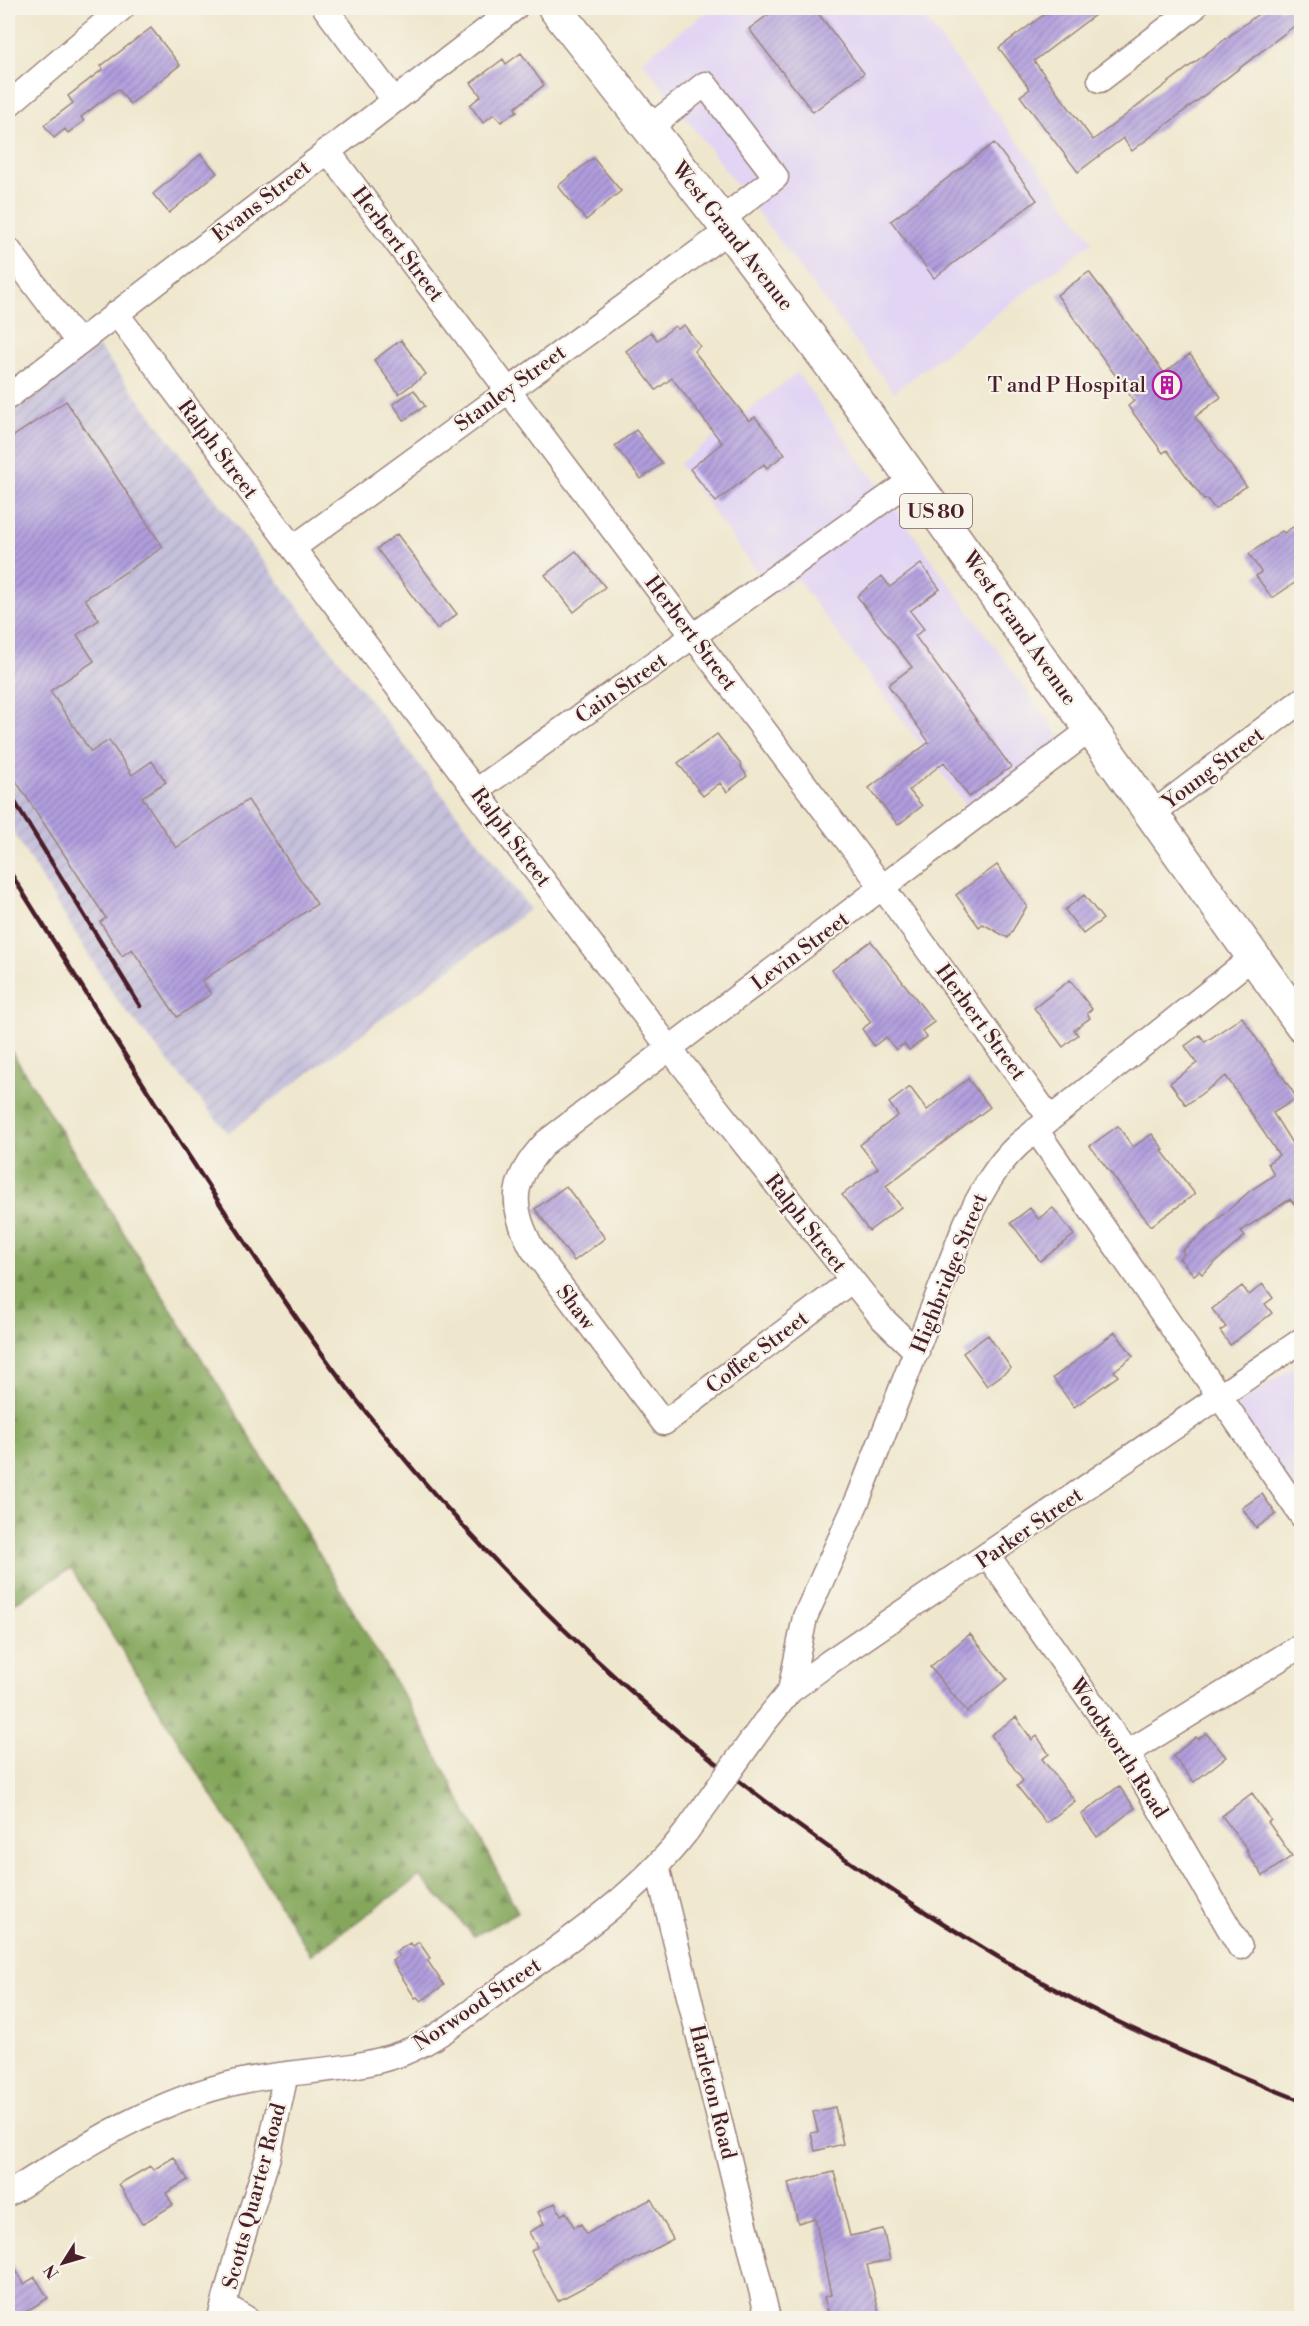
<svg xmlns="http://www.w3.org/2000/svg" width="1309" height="2326" font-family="'Libre Bodoni',serif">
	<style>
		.built { fill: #e1d4f4 }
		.industrial { fill: url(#industrial-furrows) }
		.forest { fill: url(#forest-firs); stroke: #676344; stroke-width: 1.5 }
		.building { fill: url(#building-hatch) }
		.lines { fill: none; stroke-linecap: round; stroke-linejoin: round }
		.minor-casing { stroke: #9c837c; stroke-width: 27 }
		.highway-casing { stroke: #9c837c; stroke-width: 36 }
		.minor { stroke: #fff; stroke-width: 24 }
		.highway { stroke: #fff; stroke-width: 33 }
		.rail { stroke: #4a1f2b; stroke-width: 4.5 }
		.minor-bridge-casing { stroke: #9c837c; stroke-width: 27; stroke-linecap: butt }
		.minor-bridge { stroke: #fff; stroke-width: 24 }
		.labels { text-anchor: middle; stroke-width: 4.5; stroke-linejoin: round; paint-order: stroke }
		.shield { fill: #f7f3e8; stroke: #7e5f64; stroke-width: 1.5 }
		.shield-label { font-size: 20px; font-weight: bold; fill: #4a1f2b }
		.street-label { font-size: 21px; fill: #4a1f2b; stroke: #f7f3e8 }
		.poi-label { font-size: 21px; fill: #4a1f2b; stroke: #f7f3e8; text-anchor: end }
	</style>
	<defs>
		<pattern id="industrial-furrows" width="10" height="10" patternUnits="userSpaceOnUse" patternTransform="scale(1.5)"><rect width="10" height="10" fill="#c5c0db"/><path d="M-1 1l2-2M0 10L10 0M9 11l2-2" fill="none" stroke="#aba5bc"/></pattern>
		<pattern id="forest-firs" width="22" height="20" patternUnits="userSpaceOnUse" patternTransform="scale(1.5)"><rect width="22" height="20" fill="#84a75c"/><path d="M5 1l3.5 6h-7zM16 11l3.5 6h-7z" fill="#6e874c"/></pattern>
		<pattern id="building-hatch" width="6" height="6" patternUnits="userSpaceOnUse" patternTransform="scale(1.5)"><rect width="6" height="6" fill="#b09ede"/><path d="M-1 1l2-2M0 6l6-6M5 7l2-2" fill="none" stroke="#9180b4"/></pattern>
	</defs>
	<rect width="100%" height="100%" fill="#f7f3e8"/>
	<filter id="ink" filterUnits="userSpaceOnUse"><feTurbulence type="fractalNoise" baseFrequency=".0167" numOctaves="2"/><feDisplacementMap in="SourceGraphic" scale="12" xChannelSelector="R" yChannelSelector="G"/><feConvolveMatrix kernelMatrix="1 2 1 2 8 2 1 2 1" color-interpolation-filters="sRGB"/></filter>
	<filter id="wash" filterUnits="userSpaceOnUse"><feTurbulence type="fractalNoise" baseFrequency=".008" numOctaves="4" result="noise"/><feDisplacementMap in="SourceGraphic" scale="24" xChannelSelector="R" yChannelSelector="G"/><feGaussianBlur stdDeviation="1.35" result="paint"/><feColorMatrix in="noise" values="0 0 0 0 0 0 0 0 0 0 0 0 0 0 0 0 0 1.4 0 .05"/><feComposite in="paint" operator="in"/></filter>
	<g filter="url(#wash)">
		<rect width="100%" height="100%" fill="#efe7cd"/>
		<path class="built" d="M 712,8 L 917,8 L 1093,241 L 894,392 L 642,60 Z
			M 797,373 L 1065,744 L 972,813 L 797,579 L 773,594 L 679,464 Z
			M 1301,1361 L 1301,1501 L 1236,1407 Z"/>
		<path class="industrial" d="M 98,346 L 530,909 L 228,1133 L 116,999 L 8,824 L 8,415 Z"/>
		<path class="forest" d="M 8,1046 L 244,1427 L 424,1731 L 518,1912 L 474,1936 L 420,1876 L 311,1955 L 71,1568 L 8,1607 Z"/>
		<g id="blocks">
			<path class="building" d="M 777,8 L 814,8 L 864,73 L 813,112 L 749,29 Z
				M 1053,8 L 1104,8 L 1034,61 L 1093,140 L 1266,8 L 1302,8 L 1302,20 L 1132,151 L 1123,138 L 1078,172 L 1020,96 L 1030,89 L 999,48 Z
				M 151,28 L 180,65 L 130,104 L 118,89 L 81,117 L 84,121 L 68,133 L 65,129 L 54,138 L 44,125 L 73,103 L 68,96 L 103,69 L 101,66 Z
				M 521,53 L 544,85 L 515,108 L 517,111 L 501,122 L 494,114 L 483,123 L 470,105 L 481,96 L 471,83 L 503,59 L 506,64 Z
				M 994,143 L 1037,200 L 934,278 L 891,221 Z
				M 201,154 L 217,173 L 169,213 L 153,194 Z
				M 593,158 L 621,191 L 586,220 L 558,186 Z
				M 1089,272 L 1164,373 L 1190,354 L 1221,397 L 1195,417 L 1246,486 L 1215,509 L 1207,499 L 1204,500 L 1167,450 L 1163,453 L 1128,406 L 1134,401 L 1057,295 Z
				M 684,325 L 700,346 L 694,351 L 749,421 L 755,417 L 785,454 L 767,468 L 764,464 L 716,502 L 690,469 L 722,443 L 672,378 L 656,390 L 626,351 L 651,332 L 657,340 L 675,326 L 678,329 Z
				M 401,340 L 426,374 L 399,394 L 374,360 Z
				M 414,390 L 425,406 L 404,420 L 393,404 Z
				M 66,401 L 163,547 L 85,599 L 99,620 L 77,635 L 94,661 L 50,691 L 91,752 L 109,740 L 132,775 L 152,761 L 166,782 L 142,797 L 176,848 L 248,800 L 317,904 L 202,981 L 211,994 L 177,1017 L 132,949 L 122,956 L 100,922 L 106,918 L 8,769 L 8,440 Z
				M 636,430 L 662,463 L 641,479 L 615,446 Z
				M 1293,527 L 1302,539 L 1302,578 L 1272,598 L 1256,576 L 1261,572 L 1249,554 L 1282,531 L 1284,533 Z
				M 397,534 L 457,614 L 437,629 L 377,549 Z
				M 576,551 L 605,587 L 574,612 L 545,575 Z
				M 921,564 L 940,589 L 910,611 L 924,629 L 915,636 L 1011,767 L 969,797 L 944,762 L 909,790 L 922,806 L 898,825 L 869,788 L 929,742 L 888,685 L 912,667 L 857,596 L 882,576 L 890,587 Z
				M 717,734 L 742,766 L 741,767 L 747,776 L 727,792 L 720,783 L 703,796 L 678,763 Z
				M 997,865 L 1027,906 L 1008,938 L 983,924 L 979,927 L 956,895 Z
				M 1084,895 L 1103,919 L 1083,934 L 1065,910 Z
				M 871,941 L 934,1022 L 922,1031 L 927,1037 L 909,1050 L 904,1044 L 896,1050 L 886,1037 L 874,1046 L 862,1029 L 871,1022 L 832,970 Z
				M 1070,980 L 1092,1009 L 1087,1013 L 1090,1018 L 1074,1030 L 1078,1035 L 1063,1047 L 1034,1008 Z
				M 1242,1017 L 1297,1098 L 1273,1113 L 1293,1145 L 1302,1139 L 1302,1213 L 1290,1199 L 1241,1231 L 1245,1236 L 1202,1274 L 1199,1271 L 1194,1275 L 1179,1258 L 1184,1254 L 1182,1251 L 1251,1190 L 1274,1175 L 1268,1163 L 1279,1155 L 1226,1076 L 1186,1105 L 1170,1083 L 1197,1063 L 1185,1046 L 1200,1035 L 1205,1042 Z
				M 968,1079 L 990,1107 L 886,1186 L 901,1207 L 869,1231 L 842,1195 L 878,1168 L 860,1145 L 898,1115 L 889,1103 L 910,1087 L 927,1110 Z
				M 1118,1126 L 1133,1147 L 1152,1134 L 1164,1150 L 1162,1151 L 1195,1194 L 1151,1226 L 1090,1146 Z
				M 566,1186 L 605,1238 L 574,1261 L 535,1209 Z
				M 1030,1208 L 1038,1219 L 1053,1208 L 1074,1235 L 1040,1261 L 1011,1223 Z
				M 1263,1284 L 1273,1298 L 1265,1304 L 1272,1313 L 1230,1345 L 1220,1331 L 1226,1327 L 1212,1309 L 1242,1286 L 1249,1295 Z
				M 1115,1332 L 1133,1356 L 1114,1371 L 1118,1376 L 1074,1407 L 1053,1378 Z
				M 988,1335 L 1011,1368 L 987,1386 L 963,1353 Z
				M 1262,1494 L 1276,1514 L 1256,1528 L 1242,1508 Z
				M 970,1634 L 1007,1679 L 967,1712 L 930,1667 Z
				M 1016,1717 L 1032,1740 L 1037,1736 L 1049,1754 L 1042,1759 L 1075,1801 L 1046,1823 L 1017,1786 L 1023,1781 L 991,1735 Z
				M 1206,1733 L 1226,1757 L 1194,1782 L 1173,1756 L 1196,1737 L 1198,1739 Z
				M 1119,1786 L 1135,1808 L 1097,1837 L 1081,1815 Z
				M 1252,1793 L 1271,1820 L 1268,1822 L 1292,1856 L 1263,1876 L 1246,1851 L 1248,1850 L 1222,1816 Z
				M 419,1942 L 430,1958 L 427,1960 L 444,1985 L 421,2001 L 417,1997 L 415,1998 L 392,1961 L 399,1956 L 396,1952 L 410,1943 L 413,1946 Z
				M 835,2107 L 843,2144 L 815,2151 L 811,2133 L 818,2132 L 813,2112 Z
				M 174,2157 L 188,2180 L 166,2193 L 173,2205 L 142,2224 L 119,2184 L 150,2166 L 153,2170 Z
				M 834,2172 L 850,2236 L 883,2229 L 890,2260 L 867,2265 L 881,2319 L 830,2319 L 824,2297 L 831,2295 L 815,2218 L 798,2223 L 788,2183 Z
				M 651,2199 L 673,2239 L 558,2301 L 531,2251 L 537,2247 L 529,2232 L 544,2224 L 538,2212 L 555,2203 L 561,2215 L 566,2212 L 574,2227 L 581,2224 L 586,2234 Z
				M 8,2257 L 24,2284 L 35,2277 L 48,2298 L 14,2319 L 8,2309 Z"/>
		</g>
	</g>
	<g filter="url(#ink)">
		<use href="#blocks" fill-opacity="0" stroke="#9c837c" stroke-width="1.5"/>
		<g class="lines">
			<g class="minor-casing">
				<path id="minor" d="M 325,8 L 394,100
					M 1100,80 L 1194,8
					M 8,105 L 122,8
					M 649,128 L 705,84 L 776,177 L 721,220
					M 327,150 L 883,888 L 1050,1118
					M 8,249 L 78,342
					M 116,313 L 670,1049 L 882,1318 L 917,1352
					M 8,397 L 515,8
					M 293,548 L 729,230
					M 476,791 L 913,479
					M 1152,814 L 1302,700
					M 1036,1130 L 1302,1516
					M 851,1281 L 664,1423 L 532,1248 C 508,1204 512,1178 546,1142 L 1091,729
					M 988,1556 L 1127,1753 L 1240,1947
					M 790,1691 L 805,1617 L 859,1497 L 966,1223 C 981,1193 995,1166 1019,1144 L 1253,957
					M 764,1723 L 790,1691 L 828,1663 L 1302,1340
					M 1127,1753 L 1302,1645
					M 657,1866 L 768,2318
					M 8,2194 C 81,2148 153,2101 238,2082 C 293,2069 350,2073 403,2053 C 439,2039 471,2011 501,1989 C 567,1941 637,1896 687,1831
					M 224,2305 L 246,2318
					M 220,2318 L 237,2255 L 268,2157 L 286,2074"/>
			</g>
			<g class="highway-casing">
				<path id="highway" d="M 555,8 L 729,230 L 837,373 L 1302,1025"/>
			</g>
			<use href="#minor" class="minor"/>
			<use href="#highway" class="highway"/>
			<path class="rail" d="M 8,791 L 140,1006
				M 8,869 C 63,957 118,1045 174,1133 C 232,1223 290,1313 355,1398 C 508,1594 693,1761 902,1897 C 968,1940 1037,1982 1108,2017 C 1171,2048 1236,2075 1302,2101"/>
			<g class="minor-bridge-casing">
				<path id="minor-bridge" d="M 687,1831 L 764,1723"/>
			</g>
			<use href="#minor-bridge" class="minor-bridge"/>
		</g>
	</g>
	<defs>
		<g id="building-ring" transform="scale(1.5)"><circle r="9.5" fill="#f7f3e8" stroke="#b5179e" stroke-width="1.5"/><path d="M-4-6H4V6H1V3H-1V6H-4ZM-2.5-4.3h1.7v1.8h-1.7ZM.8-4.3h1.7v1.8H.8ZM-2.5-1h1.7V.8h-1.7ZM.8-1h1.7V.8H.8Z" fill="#b5179e"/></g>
	</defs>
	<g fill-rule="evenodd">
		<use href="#building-ring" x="1167" y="385"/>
	</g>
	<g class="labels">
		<rect class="shield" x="900" y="494" width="72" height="34" rx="4.5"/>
		<g class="shield-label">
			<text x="936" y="518">US 80</text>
		</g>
		<g class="street-label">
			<text transform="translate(261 201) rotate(-38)" y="7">Evans Street</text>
			<text transform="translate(733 236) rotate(52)" y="7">West Grand Avenue</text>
			<text transform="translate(398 244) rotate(53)" y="7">Herbert Street</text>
			<text transform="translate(510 388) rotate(-36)" y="7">Stanley Street</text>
			<text transform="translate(218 449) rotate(53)" y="7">Ralph Street</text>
			<text transform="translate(1020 628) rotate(55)" y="7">West Grand Avenue</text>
			<text transform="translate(691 633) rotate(53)" y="7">Herbert Street</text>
			<text transform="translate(621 688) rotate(-35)" y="7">Cain Street</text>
			<text transform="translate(1213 768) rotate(-37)" y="7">Young Street</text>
			<text transform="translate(511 837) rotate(53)" y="7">Ralph Street</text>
			<text transform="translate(800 951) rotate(-37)" y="7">Levin Street</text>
			<text transform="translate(981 1022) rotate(54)" y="7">Herbert Street</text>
			<text transform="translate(806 1223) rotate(52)" y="7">Ralph Street</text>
			<text transform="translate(949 1273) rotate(-68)" y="7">Highbridge Street</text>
			<text transform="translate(576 1307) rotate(53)" y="7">Shaw</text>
			<text transform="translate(757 1352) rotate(-37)" y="7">Coffee Street</text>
			<text transform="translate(1029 1528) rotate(-35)" y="7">Parker Street</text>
			<text transform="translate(1119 1748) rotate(57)" y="7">Woodworth Road</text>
			<text transform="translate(477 2004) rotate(-34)" y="7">Norwood Street</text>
			<text transform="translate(713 2092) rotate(76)" y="7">Harleton Road</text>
			<text transform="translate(254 2196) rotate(-75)" y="7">Scotts Quarter Road</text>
		</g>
		<g class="poi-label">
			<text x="1146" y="392">T and P Hospital</text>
		</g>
	</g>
	<rect width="1309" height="2326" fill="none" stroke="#f7f3e8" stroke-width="30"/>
	<g transform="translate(63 2263) rotate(233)" stroke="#f7f3e8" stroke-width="4.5" paint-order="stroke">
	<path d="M0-4.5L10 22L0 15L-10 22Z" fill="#4a1f2b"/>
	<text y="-9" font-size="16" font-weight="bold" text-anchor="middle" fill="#4a1f2b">N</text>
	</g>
</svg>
